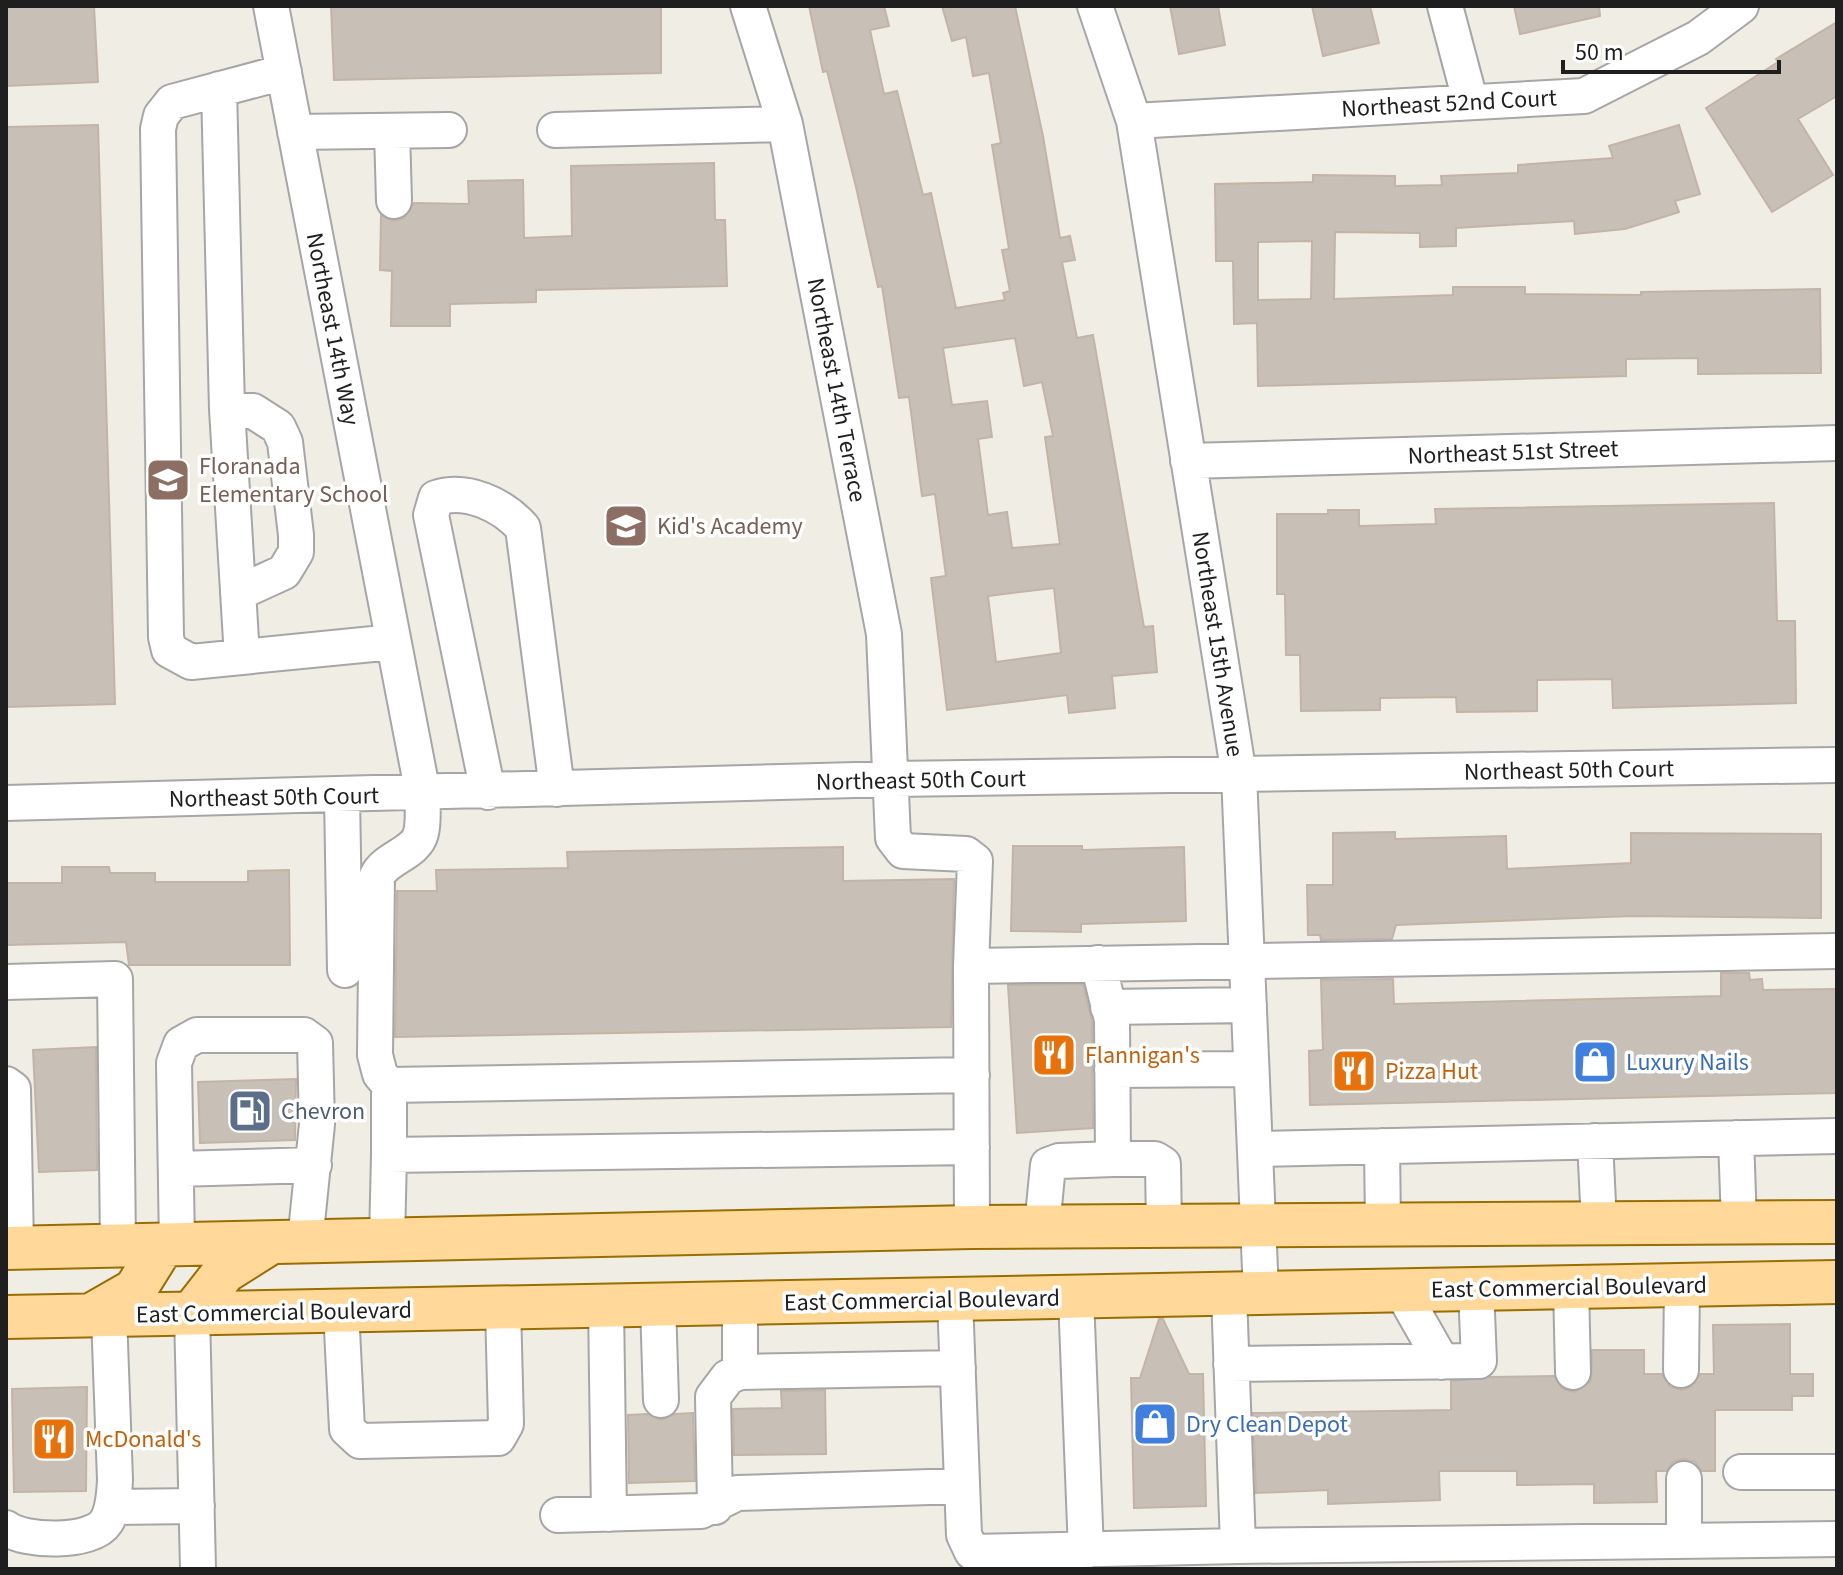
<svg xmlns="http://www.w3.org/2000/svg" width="1843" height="1575" font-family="'Source Sans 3',sans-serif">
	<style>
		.building { fill: #c8bfb7; stroke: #c2b4a6; stroke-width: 2; fill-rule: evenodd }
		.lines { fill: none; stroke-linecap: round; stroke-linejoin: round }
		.minor-casing { stroke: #a6a6a6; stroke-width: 38 }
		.major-casing { stroke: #996e00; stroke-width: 46 }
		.minor { stroke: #fff; stroke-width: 34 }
		.major { stroke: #ffd89a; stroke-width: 42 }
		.labels { text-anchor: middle; stroke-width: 7; stroke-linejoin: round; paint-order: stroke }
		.street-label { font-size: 24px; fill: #1f1f1f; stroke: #fff }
		.education-label { font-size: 24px; fill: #785e54; stroke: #fff; text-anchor: start }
		.food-label { font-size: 24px; fill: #c56008; stroke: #fff; text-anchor: start }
		.shop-label { font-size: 24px; fill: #366cbe; stroke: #fff; text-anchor: start }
		.service-label { font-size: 24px; fill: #4e5e75; stroke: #fff; text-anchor: start }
	</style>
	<rect width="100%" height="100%" fill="#f0ede4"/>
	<path class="building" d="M 6,6 L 94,6 L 98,82 L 6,86 Z
		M 331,6 L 661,6 L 661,73 L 334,80 Z
		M 809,6 L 884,6 L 889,26 L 870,30 L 884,94 L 897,91 L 923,195 L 931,193 L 956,308 L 1005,300 L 1003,293 L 1010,291 L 1002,250 L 1009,249 L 992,145 L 1001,143 L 989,73 L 973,76 L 966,37 L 952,41 L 942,6 L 1015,6 L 1043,136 L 1060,238 L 1070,236 L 1075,260 L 1062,262 L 1077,338 L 1093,335 L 1144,627 L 1153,626 L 1157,672 L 1112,676 L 1115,708 L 1069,713 L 1067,695 L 947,710 L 931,578 L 946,576 L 935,494 L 922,496 L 909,397 L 899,398 L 882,286 L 878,287 L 856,187 L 827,71 L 823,72 ZM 1015,338 L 1024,386 L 1042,382 L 1053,436 L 1045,437 L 1060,544 L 1012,548 L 1007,512 L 988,515 L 978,439 L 992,437 L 987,401 L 952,405 L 943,348 ZM 1054,588 L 1061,653 L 996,662 L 988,596 Z
		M 1170,6 L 1218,6 L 1225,45 L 1179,54 Z
		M 1312,6 L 1370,6 L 1379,43 L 1323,56 Z
		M 1514,6 L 1599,6 L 1600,16 L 1520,34 Z
		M 1837,22 L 1837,96 L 1798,119 L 1833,175 L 1772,212 L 1706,108 L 1778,62 L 1776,59 Z
		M 98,125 L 115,704 L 6,707 L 6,127 Z
		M 1679,125 L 1700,194 L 1675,201 L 1679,212 L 1625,229 L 1575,234 L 1574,221 L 1456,228 L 1456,246 L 1420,247 L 1420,233 L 1335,232 L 1334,299 L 1453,295 L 1453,287 L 1525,287 L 1525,294 L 1641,295 L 1641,292 L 1820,289 L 1821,373 L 1698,374 L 1698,358 L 1626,359 L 1626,376 L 1258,386 L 1257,323 L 1234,324 L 1233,261 L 1216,261 L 1215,184 L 1313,182 L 1313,175 L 1395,176 L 1395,186 L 1442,185 L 1441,176 L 1518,173 L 1518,165 L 1613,158 L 1609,146 ZM 1312,241 L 1311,299 L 1258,300 L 1258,242 Z
		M 714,163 L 715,220 L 725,220 L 727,286 L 536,290 L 536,302 L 450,304 L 450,326 L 391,326 L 392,271 L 380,270 L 381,215 L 394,221 L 404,218 L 414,203 L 469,204 L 468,181 L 523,180 L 524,238 L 572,236 L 571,166 Z
		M 1774,503 L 1777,621 L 1795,621 L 1796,703 L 1613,708 L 1612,679 L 1537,680 L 1537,711 L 1457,712 L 1456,697 L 1380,698 L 1380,710 L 1301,711 L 1300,655 L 1286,655 L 1285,594 L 1277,594 L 1277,514 L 1328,514 L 1328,510 L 1359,510 L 1359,526 L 1436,524 L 1435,509 Z
		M 1395,832 L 1395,839 L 1506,836 L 1507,869 L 1631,863 L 1631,833 L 1821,834 L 1821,918 L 1632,916 L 1396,925 L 1392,939 L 1321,940 L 1320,935 L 1308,935 L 1307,885 L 1333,885 L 1333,833 Z
		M 1013,846 L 1082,846 L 1082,850 L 1184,847 L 1186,921 L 1081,924 L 1081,932 L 1011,931 Z
		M 843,847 L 843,881 L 954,879 L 951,1027 L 395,1037 L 397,891 L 437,891 L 436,870 L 568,868 L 567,852 Z
		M 62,867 L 109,867 L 110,873 L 155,873 L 155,882 L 248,882 L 248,871 L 289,870 L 290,965 L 129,965 L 126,942 L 6,945 L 6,883 L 62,883 Z
		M 1721,973 L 1749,973 L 1750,980 L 1762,979 L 1763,990 L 1837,989 L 1837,1093 L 1310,1105 L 1309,1051 L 1323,1050 L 1321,980 L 1393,979 L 1394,1004 L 1721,996 Z
		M 1083,984 L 1092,1022 L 1093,1128 L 1017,1133 L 1008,985 Z
		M 96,1047 L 97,1170 L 39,1172 L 33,1050 Z
		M 296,1079 L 295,1140 L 200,1143 L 198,1082 Z
		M 1159,1319 L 1163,1319 L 1189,1374 L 1203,1374 L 1206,1506 L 1134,1508 L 1131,1378 L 1140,1378 Z
		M 1790,1324 L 1790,1374 L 1813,1374 L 1813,1396 L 1792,1396 L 1792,1410 L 1715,1410 L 1715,1471 L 1702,1471 L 1695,1462 L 1683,1459 L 1673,1462 L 1666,1471 L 1656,1471 L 1657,1502 L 1594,1503 L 1594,1484 L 1517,1485 L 1517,1471 L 1439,1471 L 1440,1500 L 1328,1504 L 1328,1490 L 1256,1493 L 1253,1413 L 1451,1410 L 1451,1381 L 1490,1377 L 1554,1376 L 1563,1389 L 1574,1392 L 1591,1381 L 1592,1350 L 1644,1350 L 1644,1374 L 1662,1374 L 1670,1387 L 1682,1390 L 1691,1387 L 1700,1374 L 1714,1374 L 1713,1325 Z
		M 87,1387 L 86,1491 L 14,1492 L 12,1389 Z
		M 825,1390 L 826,1454 L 734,1455 L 733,1409 L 782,1408 L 781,1391 Z
		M 693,1413 L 695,1481 L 629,1483 L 628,1415 L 648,1414 L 661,1420 L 675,1414 Z"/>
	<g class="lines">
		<g class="minor-casing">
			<path id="minor" d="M 271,6 L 423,794 C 422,806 424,821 421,833 C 416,854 386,857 377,876 L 375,1055 L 380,1074 L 389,1085
				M 748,6 L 785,124 L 884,634 L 893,838 L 903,851 L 966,854 L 975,861 L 971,966
				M 1095,6 L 1134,121 L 1239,775 L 1261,1293
				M 1445,6 L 1470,100
				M 284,72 L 172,102 L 161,116 L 158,129 L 166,637 L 169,650 L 191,662 L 393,642
				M 219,89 L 227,409 L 242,657
				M 1134,121 L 1584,96 L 1698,38 L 1741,6
				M 555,130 L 785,124
				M 392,131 L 394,201
				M 295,132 L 449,130
				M 227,409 L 253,411 L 278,427 L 285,442 L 296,535 L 296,552 L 284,572 L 238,593
				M 1188,461 L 1837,443
				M 488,792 L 431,515 L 436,498 C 466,488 502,504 523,528 L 557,789
				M 342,796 L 345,970
				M 6,803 L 893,779 L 1837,765
				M 1098,963 L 1112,1020 L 1113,1159 L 1155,1159 L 1163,1164 L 1164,1227
				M 6,982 L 115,979 L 118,1246
				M 1108,1007 L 1249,1005
				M 1112,1070 L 1251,1069
				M 6,1084 L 13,1089 L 16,1248
				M 1736,1138 L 1739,1223
				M 1595,1141 L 1599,1224
				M 1382,1146 L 1383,1226
				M 1255,1149 L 1837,1136
				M 389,1155 L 389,1085 L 972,1075
				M 176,1169 L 314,1165
				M 972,1227 L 971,966 L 1837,951
				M 1042,1227 L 1048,1165 L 1059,1161 L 1113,1159
				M 387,1240 L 389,1155 L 972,1147
				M 177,1245 L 174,1063 L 181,1044 L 197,1035 L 304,1035 L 315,1043 L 317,1124 L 305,1242
				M 1571,1287 L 1573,1372
				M 1401,1290 L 1442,1362
				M 1076,1297 L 1086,1551
				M 955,1299 L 964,1535 L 972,1552 L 1238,1546 L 1229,1294
				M 740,1303 L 740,1372
				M 658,1304 L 661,1400
				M 606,1305 L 609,1514
				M 341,1310 L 347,1429 L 360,1441 L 498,1438 L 506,1424 L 503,1307
				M 192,1313 L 198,1569
				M 1231,1364 L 1479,1361 L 1476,1289
				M 1681,1370 L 1682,1285
				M 1741,1472 L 1837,1472
				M 1684,1479 L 1684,1541
				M 113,1507 L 197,1506
				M 715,1507 L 713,1397 L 728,1377 L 740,1372 L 958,1368
				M 558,1515 L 701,1511 L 737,1493 L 962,1486
				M 6,1528 C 24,1542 92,1544 106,1522 C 114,1510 114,1494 115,1480 L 109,1315
				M 1238,1546 L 1837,1539"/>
		</g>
		<g class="major-casing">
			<path id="major" d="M 6,1248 L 972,1227 L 1837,1222
				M 192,1313 L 224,1272 L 270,1243
				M 93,1314 L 135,1290 L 163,1245
				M 6,1317 L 1837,1282"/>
		</g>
		<use href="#minor" class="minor"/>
		<use href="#major" class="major"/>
	</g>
	<defs>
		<g id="school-square" transform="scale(2.3)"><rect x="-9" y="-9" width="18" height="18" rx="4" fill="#8d6e63" stroke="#fff"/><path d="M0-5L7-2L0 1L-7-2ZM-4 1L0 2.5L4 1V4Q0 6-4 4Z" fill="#fff"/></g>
		<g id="restaurant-square" transform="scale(2.3)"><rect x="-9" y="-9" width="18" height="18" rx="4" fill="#e8710a" stroke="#fff"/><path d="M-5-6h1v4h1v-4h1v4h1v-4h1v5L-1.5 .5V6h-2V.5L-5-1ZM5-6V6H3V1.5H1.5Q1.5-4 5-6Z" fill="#fff"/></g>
		<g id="shop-square" transform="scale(2.3)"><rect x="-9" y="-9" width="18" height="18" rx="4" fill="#3f7fe0" stroke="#fff"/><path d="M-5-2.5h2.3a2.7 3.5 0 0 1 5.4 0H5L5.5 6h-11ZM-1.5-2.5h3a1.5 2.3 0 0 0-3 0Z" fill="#fff"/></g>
		<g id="fuel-square" transform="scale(2.3)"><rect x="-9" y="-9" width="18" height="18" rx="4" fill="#5c6f8a" stroke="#fff"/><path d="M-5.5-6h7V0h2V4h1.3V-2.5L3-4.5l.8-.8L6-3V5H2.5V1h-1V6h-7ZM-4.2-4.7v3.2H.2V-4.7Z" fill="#fff"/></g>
	</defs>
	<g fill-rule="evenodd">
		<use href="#school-square" x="168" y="480"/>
		<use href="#school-square" x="626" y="526"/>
		<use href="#restaurant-square" x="1054" y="1055"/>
		<use href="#shop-square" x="1595" y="1062"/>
		<use href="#restaurant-square" x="1354" y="1071"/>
		<use href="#fuel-square" x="250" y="1111"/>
		<use href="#shop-square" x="1155" y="1424"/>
		<use href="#restaurant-square" x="54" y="1439"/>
	</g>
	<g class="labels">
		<g class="street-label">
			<text transform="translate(1449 103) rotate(-3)" y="8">Northeast 52nd Court</text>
			<text transform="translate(333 329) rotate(79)" y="8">Northeast 14th Way</text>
			<text transform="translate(837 390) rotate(79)" y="8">Northeast 14th Terrace</text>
			<text transform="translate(1513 452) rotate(-2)" y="8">Northeast 51st Street</text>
			<text transform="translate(1218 644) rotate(81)" y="8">Northeast 15th Avenue</text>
			<text transform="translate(1569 770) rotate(-1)" y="8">Northeast 50th Court</text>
			<text transform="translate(921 780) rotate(-1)" y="8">Northeast 50th Court</text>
			<text transform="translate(274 797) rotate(-1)" y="8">Northeast 50th Court</text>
			<text transform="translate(1569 1287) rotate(-1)" y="8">East Commercial Boulevard</text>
			<text transform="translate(922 1300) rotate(-1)" y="8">East Commercial Boulevard</text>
			<text transform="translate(274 1312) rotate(-1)" y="8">East Commercial Boulevard</text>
		</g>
		<g class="education-label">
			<text x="199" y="474">Floranada<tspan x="199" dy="28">Elementary School</tspan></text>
			<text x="657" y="534">Kid's Academy</text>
		</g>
		<g class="food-label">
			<text x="1085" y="1063">Flannigan's</text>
			<text x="1385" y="1079">Pizza Hut</text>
			<text x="85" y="1447">McDonald's</text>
		</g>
		<g class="shop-label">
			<text x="1626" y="1070">Luxury Nails</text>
			<text x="1186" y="1432">Dry Clean Depot</text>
		</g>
		<g class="service-label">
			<text x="281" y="1119">Chevron</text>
		</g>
	</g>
	<rect width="1843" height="1575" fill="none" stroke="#1f1f1f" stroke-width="16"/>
	<path d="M1563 60v12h216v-12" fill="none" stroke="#1f1f1f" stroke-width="4"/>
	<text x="1575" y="60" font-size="24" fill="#1f1f1f" stroke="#ffffff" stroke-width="6" paint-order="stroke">50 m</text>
</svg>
